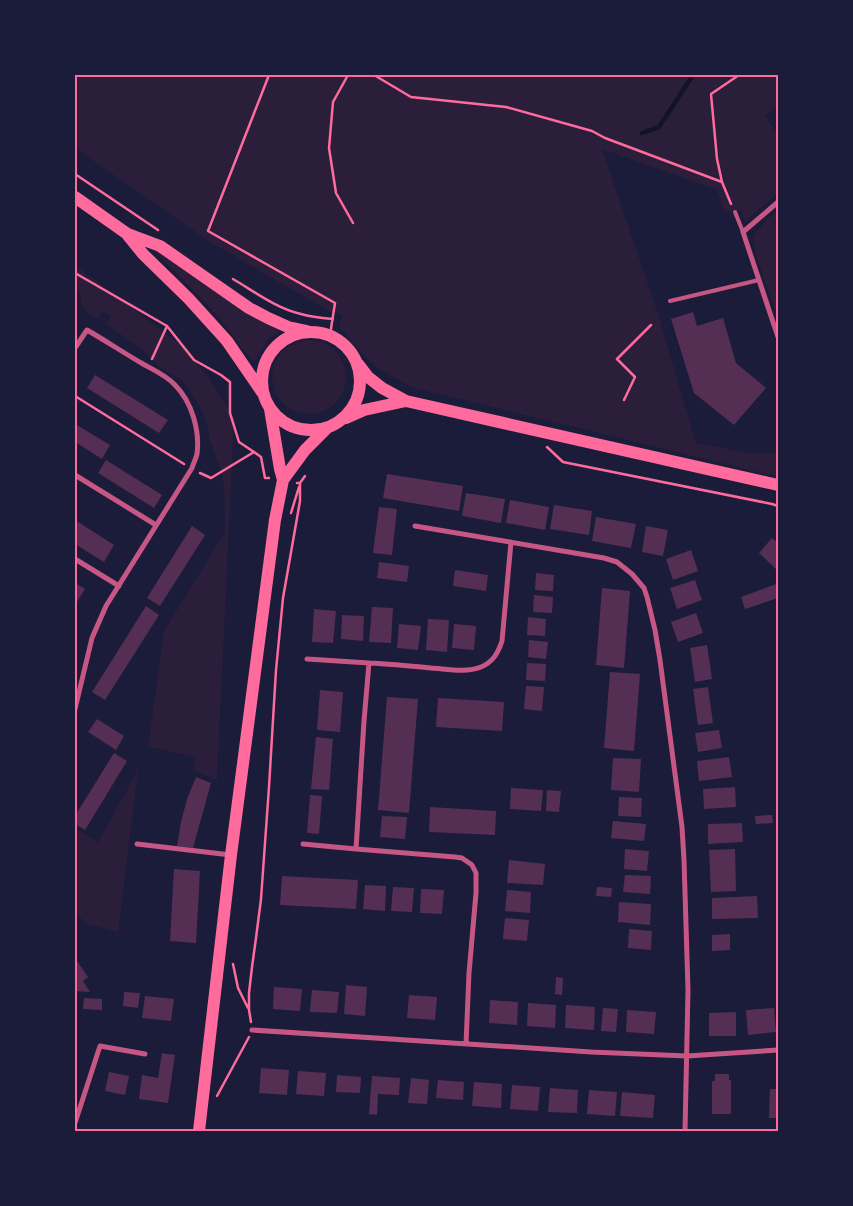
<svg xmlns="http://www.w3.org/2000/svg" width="853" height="1206" font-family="Jost,sans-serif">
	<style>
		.green { fill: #2a1e3b }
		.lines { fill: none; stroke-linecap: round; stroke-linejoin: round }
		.stream { stroke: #12122b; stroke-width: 4.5 }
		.building { fill: #542f53 }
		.path { stroke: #ff6b9d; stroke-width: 2.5 }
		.service { stroke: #c65784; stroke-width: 4 }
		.minor { stroke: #c65784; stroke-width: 5 }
		.primary { stroke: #ff6b9d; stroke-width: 12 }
		.neatline { fill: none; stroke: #ff6b9d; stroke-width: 2 }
	</style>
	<rect width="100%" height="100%" fill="#1b1b3a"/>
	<path class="green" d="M 75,75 L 778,75 L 778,106 L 765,116 L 778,134 L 778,193 L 745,222 L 742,211 L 724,212 L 717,190 L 602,149 L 657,311 L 696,443 L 749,453 L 778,453 L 778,477 L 411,387 L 373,365 L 339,327 L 342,315 L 329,311 L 210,242 L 75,148 Z
		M 778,211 L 778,319 L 756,256 L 753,236 L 768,218 Z
		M 157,250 L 281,330 C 267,337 264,346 257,359 L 252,360 C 240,348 232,333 221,320 C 200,296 177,274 155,252 Z
		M 75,265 L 129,305 L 184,348 L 209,378 L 224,402 L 234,419 L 217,780 L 194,771 L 195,757 L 148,747 L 164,631 L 225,532 L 225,506 L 223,478 L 209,437 L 207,425 L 202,411 L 190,390 L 181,380 L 161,368 L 141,349 L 106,324 L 111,316 L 103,311 L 98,319 C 85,311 82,310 80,294 L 75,291 Z
		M272 377a37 37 0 1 1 74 0a37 37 0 1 1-74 0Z
		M 138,770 L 118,932 L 87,924 L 75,913 L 75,828 L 98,842 Z"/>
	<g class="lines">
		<path class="stream" d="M 642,133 L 659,127 L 693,75"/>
	</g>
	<path class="building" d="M 693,312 L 697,326 L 723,318 L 736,363 L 766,388 L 734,425 L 694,393 L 671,319 Z
		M 95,375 L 168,420 L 159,433 L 87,388 Z
		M 75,424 L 110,445 L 102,459 L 75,442 Z
		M 106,460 L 162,495 L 154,508 L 98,473 Z
		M 387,474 L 463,486 L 459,511 L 383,498 Z
		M 466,493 L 505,499 L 501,523 L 462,516 Z
		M 510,500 L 549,507 L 545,530 L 506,523 Z
		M 554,505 L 592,511 L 589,535 L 550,529 Z
		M 379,507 L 397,509 L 392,555 L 373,553 Z
		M 596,517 L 636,524 L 631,548 L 592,541 Z
		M 75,520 L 114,545 L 104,562 L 75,544 Z
		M 192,526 L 205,535 L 160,606 L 147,598 Z
		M 646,526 L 668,530 L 663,556 L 642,552 Z
		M 772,538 L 778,543 L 778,571 L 759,553 Z
		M 691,550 L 698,571 L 673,580 L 666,559 Z
		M 379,562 L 409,566 L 407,582 L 377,578 Z
		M 455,570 L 488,575 L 486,591 L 453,586 Z
		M 536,573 L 554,575 L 553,591 L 535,590 Z
		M 695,580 L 702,600 L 677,609 L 670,588 Z
		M 75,583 L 85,589 L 75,605 Z
		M 776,584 L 778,590 L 778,598 L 745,609 L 741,597 Z
		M 602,588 L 630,591 L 624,668 L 596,665 Z
		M 534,595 L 553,597 L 552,613 L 533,612 Z
		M 146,606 L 159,615 L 105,700 L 92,692 Z
		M 372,607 L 393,608 L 391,643 L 369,642 Z
		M 314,609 L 336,611 L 333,643 L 312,642 Z
		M 696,613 L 703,633 L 678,642 L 671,622 Z
		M 342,615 L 364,616 L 363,641 L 341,639 Z
		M 528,617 L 546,619 L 545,636 L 527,635 Z
		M 428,619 L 449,620 L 447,652 L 426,650 Z
		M 399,624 L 421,626 L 418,650 L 397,648 Z
		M 454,624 L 476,626 L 474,650 L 452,648 Z
		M 529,640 L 548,642 L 546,659 L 528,657 Z
		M 707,645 L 712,679 L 695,682 L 690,648 Z
		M 527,663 L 546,664 L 545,681 L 526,680 Z
		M 610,672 L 640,674 L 634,751 L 604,748 Z
		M 526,686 L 544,687 L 542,711 L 524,709 Z
		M 708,687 L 713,723 L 698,725 L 693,689 Z
		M 320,690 L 343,692 L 340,732 L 317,730 Z
		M 387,697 L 418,699 L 409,813 L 378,810 Z
		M 438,698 L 504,702 L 502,731 L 436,727 Z
		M 97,719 L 124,736 L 116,750 L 88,732 Z
		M 719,730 L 722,748 L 698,752 L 695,733 Z
		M 316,737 L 333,739 L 329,790 L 311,789 Z
		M 114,753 L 127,761 L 85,830 L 75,824 L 75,816 Z
		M 729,757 L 732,777 L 699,781 L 697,761 Z
		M 613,758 L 641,759 L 639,792 L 611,790 Z
		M 196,777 L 211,783 L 193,848 L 177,846 L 181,822 L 187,799 Z
		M 735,787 L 736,807 L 704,809 L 703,789 Z
		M 511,788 L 543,790 L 541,811 L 510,809 Z
		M 547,790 L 561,791 L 559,812 L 546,811 Z
		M 310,795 L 322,796 L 319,834 L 307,833 Z
		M 619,797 L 642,798 L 641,817 L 618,816 Z
		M 430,807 L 496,811 L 495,835 L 429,832 Z
		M 772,815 L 773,823 L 756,824 L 755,816 Z
		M 382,816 L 407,817 L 405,839 L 380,837 Z
		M 613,821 L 646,824 L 644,841 L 611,838 Z
		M 742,823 L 743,842 L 708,844 L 708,824 Z
		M 625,849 L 649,851 L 647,871 L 624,869 Z
		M 735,849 L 736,891 L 711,892 L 709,850 Z
		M 509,860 L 545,864 L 543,885 L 507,883 Z
		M 174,869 L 200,871 L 196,943 L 170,941 Z
		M 625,875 L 651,876 L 650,894 L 623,892 Z
		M 282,876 L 358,880 L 356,909 L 280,905 Z
		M 365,885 L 386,886 L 385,911 L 363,909 Z
		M 393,887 L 414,888 L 412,912 L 391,911 Z
		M 597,887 L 612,888 L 611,897 L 596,896 Z
		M 421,889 L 444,890 L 442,914 L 420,913 Z
		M 507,890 L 531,892 L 530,913 L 505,911 Z
		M 757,896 L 758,918 L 712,919 L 712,898 Z
		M 619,902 L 651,904 L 650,925 L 618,922 Z
		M 505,918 L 529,920 L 527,941 L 503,939 Z
		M 629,929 L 652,931 L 651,950 L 628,948 Z
		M 730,934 L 730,950 L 712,951 L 712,935 Z
		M 75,958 L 88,977 L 83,981 L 90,992 L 75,991 Z
		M 556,977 L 563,978 L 562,995 L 555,994 Z
		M 346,985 L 367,987 L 365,1016 L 344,1014 Z
		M 274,987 L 302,989 L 300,1011 L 273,1009 Z
		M 312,990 L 339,992 L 337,1013 L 310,1012 Z
		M 124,992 L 140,993 L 138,1008 L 123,1006 Z
		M 409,995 L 437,997 L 435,1020 L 407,1018 Z
		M 145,996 L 174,999 L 171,1021 L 142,1018 Z
		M 84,998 L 102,999 L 102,1010 L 83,1009 Z
		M 490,1000 L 518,1002 L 517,1025 L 489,1023 Z
		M 528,1003 L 556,1005 L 555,1028 L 527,1026 Z
		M 566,1005 L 595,1007 L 594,1030 L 565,1028 Z
		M 603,1008 L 618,1009 L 616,1032 L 601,1031 Z
		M 774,1008 L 776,1032 L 748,1035 L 746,1010 Z
		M 627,1010 L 656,1012 L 654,1034 L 626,1032 Z
		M 736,1012 L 736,1036 L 709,1036 L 709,1013 Z
		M 162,1053 L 175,1055 L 168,1103 L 139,1099 L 142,1075 L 158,1078 Z
		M 261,1068 L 289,1070 L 287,1095 L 259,1093 Z
		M 298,1071 L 326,1073 L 324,1096 L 296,1094 Z
		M 109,1072 L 129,1076 L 125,1095 L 105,1091 Z
		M 715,1074 L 729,1074 L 729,1080 L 731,1080 L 731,1114 L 712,1114 L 712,1081 L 715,1081 Z
		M 337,1075 L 361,1077 L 360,1093 L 336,1092 Z
		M 372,1076 L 400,1078 L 399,1095 L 378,1094 L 377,1115 L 369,1114 Z
		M 411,1078 L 429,1080 L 427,1104 L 408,1103 Z
		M 438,1080 L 464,1082 L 463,1100 L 436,1098 Z
		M 474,1082 L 502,1084 L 501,1108 L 472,1106 Z
		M 512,1085 L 540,1087 L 538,1111 L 510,1109 Z
		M 550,1088 L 578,1090 L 577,1113 L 548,1112 Z
		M 770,1089 L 778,1089 L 778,1118 L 769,1118 Z
		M 589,1090 L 617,1092 L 615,1116 L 587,1114 Z
		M 622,1092 L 655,1095 L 653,1118 L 620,1116 Z"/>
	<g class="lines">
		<path class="path" d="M 269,75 L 208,231 L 335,303 L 330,335
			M 348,75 L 333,102 L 329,148 L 336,193 L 353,223
			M 374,75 L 411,97 L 506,107 L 592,131 L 605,138 L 722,182
			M 75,174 L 158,230
			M 731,204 L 722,182 L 717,159 L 711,94 L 739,75
			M 75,273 L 167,326 L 194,360 L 221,375 L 230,382 L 230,413 L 239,442 L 254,452
			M 233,279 C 255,292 276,308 301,314 C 311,317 322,318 333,319
			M 152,359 L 167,326
			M 75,396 L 184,464
			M 624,400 L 635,377 L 617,359 L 651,325
			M 547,447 L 563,462 L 772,504 L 778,506
			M 200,473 L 211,478 L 254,452 L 261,457 L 265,478 L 269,478
			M 297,483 L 300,483 L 305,476
			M 291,513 L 299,487
			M 233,964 L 238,988 L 248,1008
			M 251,1022 L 249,1010 L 249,993 L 252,967 L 256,938 L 261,899 L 269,787 L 276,670 L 283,598 L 300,501 L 300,484
			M 217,1096 L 249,1037"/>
		<path class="service" d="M 735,212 L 743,232
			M 670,301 L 759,280"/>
		<path class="minor" d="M 778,202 L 743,232 L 778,337
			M 75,348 L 87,330 C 106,341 124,353 143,364 C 154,370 167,376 175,385 C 192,402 200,431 197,454 C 196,459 193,464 192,468 L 106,606 L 92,638 L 75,709
			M 75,475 L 156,525
			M 415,526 L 604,558 L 617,562 L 632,574 L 644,588 L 647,597 L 655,630 L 660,660 L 682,827 L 684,860 L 688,990 L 685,1131
			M 75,559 L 119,586
			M 307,659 L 369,663 L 364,721 L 356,849 L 455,857 L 462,858 L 472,865 L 476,873 L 476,893 L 469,973 L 466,1044
			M 369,663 C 390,664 411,666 431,668 C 447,669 466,673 481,667 C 493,662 498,653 502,641 L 511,542
			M 137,844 L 231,855
			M 303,844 L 356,849
			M 252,1030 L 591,1052 L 687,1056 L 778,1050
			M 75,1123 L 100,1046 L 145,1054"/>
		<path class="primary" d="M 75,197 L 126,233 L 143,254 L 189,299 L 227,341 L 262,392
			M 128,234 L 160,246 L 249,308 L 268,318 L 288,327 L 307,331
			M262 381a49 49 0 1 1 98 0a49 49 0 1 1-98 0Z
			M 358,364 L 368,377 L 382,388 L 406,401 L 778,485
			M 270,409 L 280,469 L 283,480
			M 346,418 L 364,410 L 406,401
			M 199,1131 L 231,855 L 275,520 L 283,480 L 305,450 L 328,427"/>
	</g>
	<rect width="853" height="1206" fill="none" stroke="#1b1b3a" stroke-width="152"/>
	<rect x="76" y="76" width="701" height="1054" class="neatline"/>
</svg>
